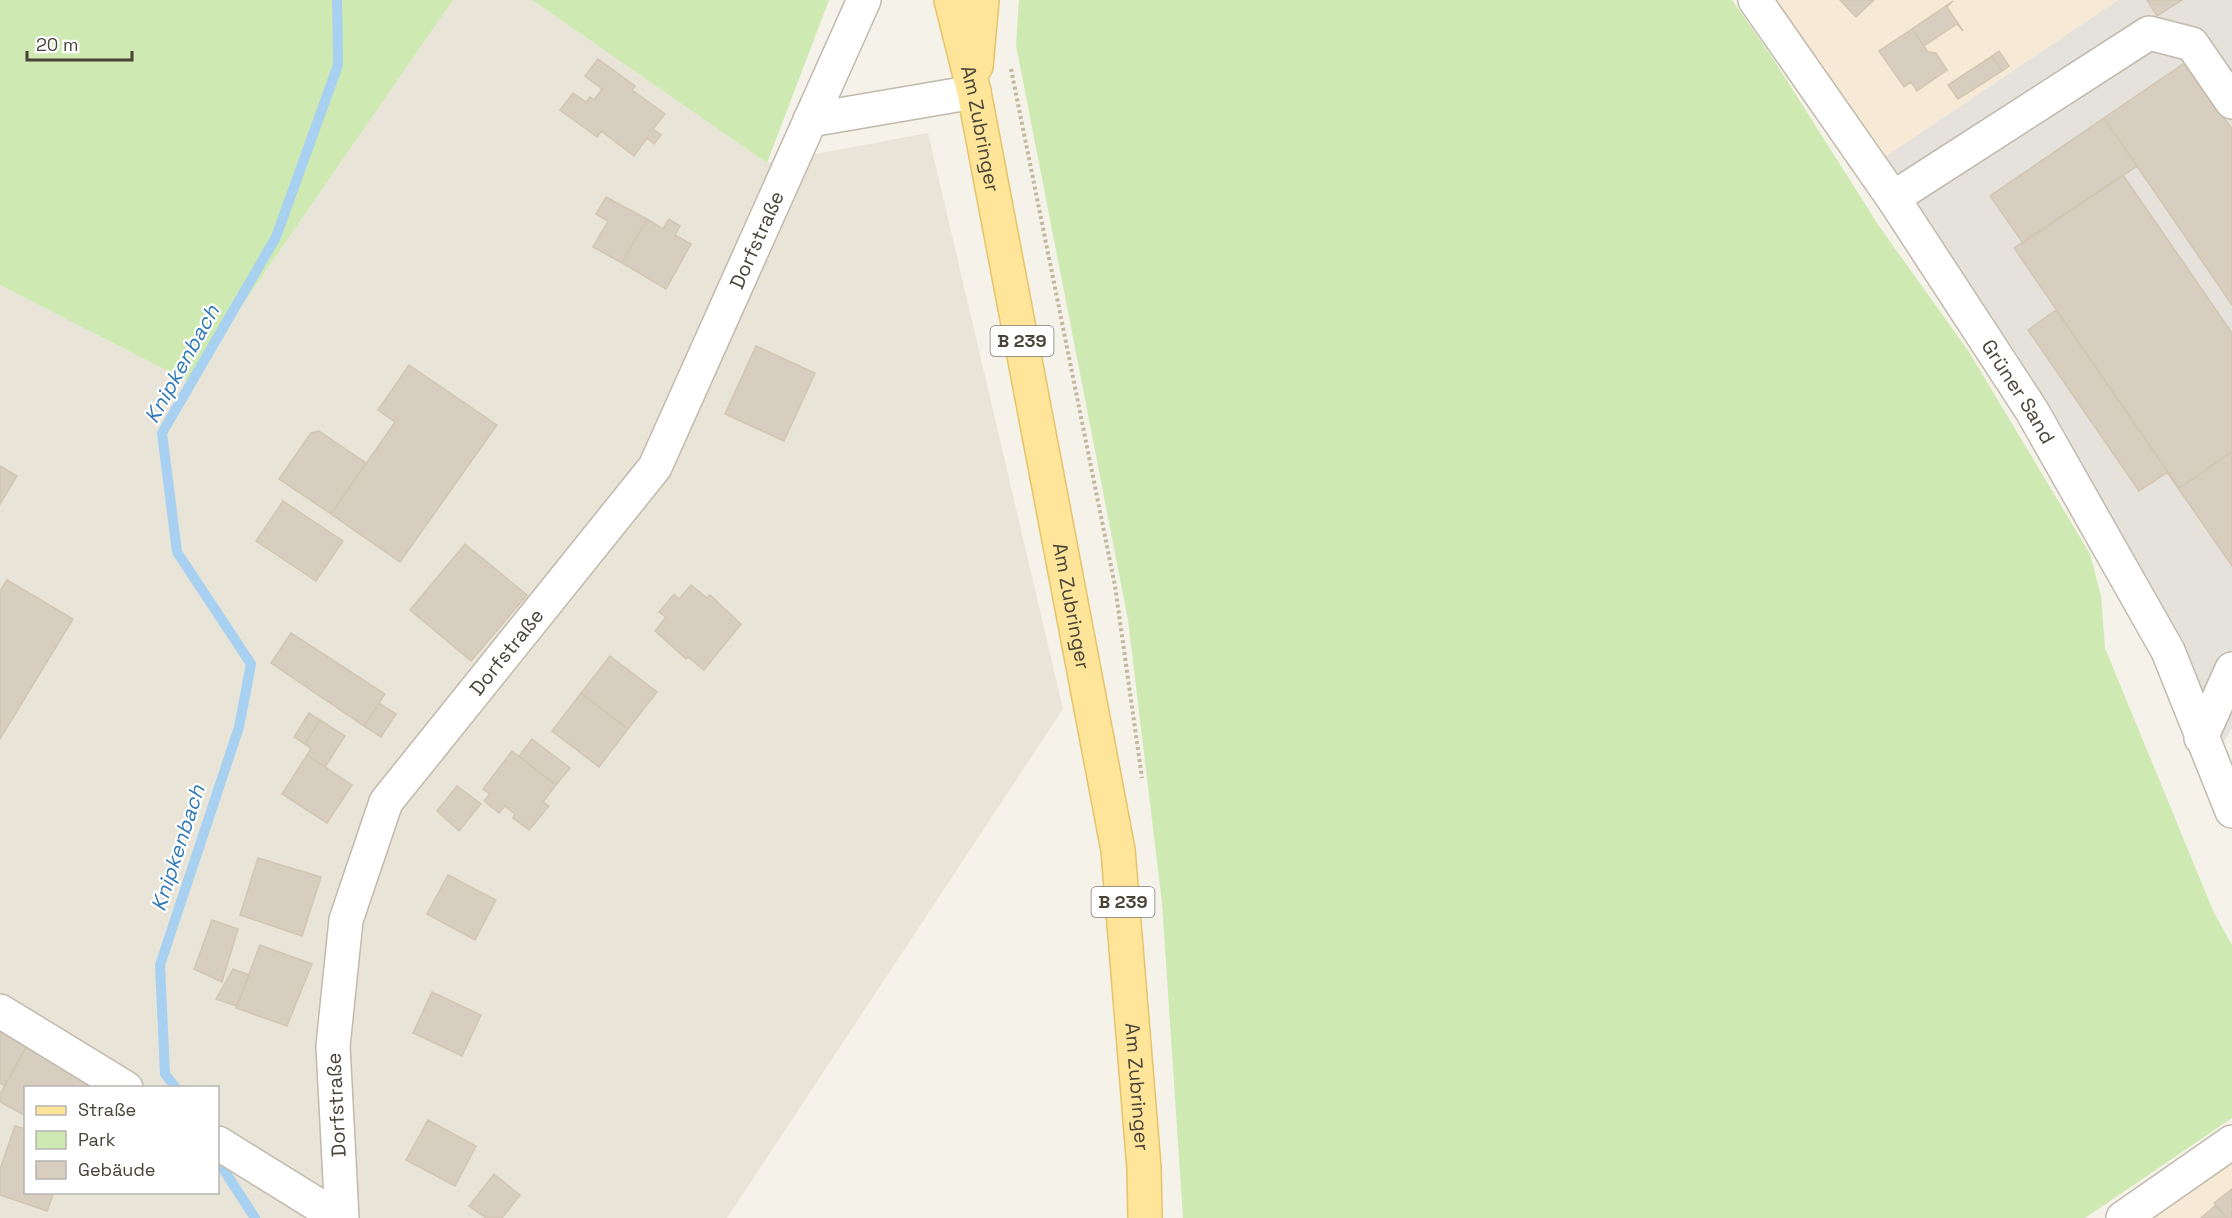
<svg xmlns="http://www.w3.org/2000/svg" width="2232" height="1218" font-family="'Space Grotesk',sans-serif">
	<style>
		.residential { fill: #e9e4d8; fill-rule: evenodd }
		.commercial { fill: #f6ead6 }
		.industrial { fill: #e5e1db }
		.green { fill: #cfe9b3 }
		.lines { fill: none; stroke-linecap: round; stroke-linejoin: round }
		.stream { stroke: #a7d0f1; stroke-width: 10 }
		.building { fill: #d7cebf; stroke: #d2c6b2; stroke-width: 1.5 }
		.minor-casing { stroke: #c1baac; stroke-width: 36 }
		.major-casing { stroke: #e5c368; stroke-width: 36 }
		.path { stroke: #c3b79d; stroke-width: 4; stroke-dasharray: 3 3; stroke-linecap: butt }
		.minor { stroke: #fff; stroke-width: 33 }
		.major { stroke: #fee59a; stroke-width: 33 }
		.labels { text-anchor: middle; stroke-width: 4.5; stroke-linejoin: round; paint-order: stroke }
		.shield { fill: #fff; stroke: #807b74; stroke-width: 1.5 }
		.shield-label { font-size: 18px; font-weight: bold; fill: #494338 }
		.street-label { font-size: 20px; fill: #494338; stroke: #fff }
		.water-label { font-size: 21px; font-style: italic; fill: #2f79b7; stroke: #fff }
	</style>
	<rect width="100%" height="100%" fill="#f5f2ea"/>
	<path class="residential" d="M 453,0 L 532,0 L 767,163 L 928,133 L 1063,709 L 727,1218 L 0,1218 L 0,285 L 189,382 ZM 26,1088 L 218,1088 L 218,1192 L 26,1192 Z"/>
	<path class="commercial" d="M 1777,0 L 2118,0 L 1885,157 Z
		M 2232,1155 L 2232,1218 L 2146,1218 Z"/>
	<path class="industrial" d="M 2118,0 L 2232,0 L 2232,728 L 2217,755 L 2045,407 L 1885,157 Z"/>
	<path class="green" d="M 0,0 L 453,0 L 189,382 L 0,285 Z
		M 532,0 L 829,0 L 767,163 Z
		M 1019,0 L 1732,0 L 1770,54 L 1879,226 L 1969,352 L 2090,554 L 2101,596 L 2105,648 L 2214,913 L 2232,945 L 2232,1118 L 2085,1218 L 1183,1218 L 1162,903 L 1128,620 L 1016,45 Z"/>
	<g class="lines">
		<path class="stream" d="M 176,1088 L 165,1074 L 160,965 L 239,727 L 251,664 L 177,552 L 162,433 L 276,237 L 338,65 L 337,0
			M 218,1161 L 255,1218"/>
	</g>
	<path class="building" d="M 1840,0 L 1874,0 L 1856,17 Z
		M 2147,0 L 2182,0 L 2157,16 Z
		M 1953,1 L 1947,7 L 1963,31 L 1957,24 L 1924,46 L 1912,29 Z
		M 1912,29 L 1928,52 L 1936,53 L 1947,70 L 1917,91 L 1911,82 L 1904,87 L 1879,51 Z
		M 1999,51 L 2009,66 L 2002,71 L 1992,56 Z
		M 1992,56 L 2002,71 L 1958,99 L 1948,85 Z
		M 598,59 L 635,86 L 632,90 L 665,114 L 653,129 L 661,135 L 654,144 L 647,138 L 634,156 L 601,131 L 597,137 L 560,110 L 573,93 L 586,102 L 590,97 L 594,100 L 602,89 L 585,76 Z
		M 2186,62 L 2232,129 L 2232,305 L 2104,118 Z
		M 2104,118 L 2137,166 L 2023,243 L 1990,196 Z
		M 2123,175 L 2232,333 L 2232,452 L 2179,488 L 2014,248 Z
		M 606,197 L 647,219 L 622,263 L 593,247 L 608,221 L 596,214 Z
		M 647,219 L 663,229 L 669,219 L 680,226 L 675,235 L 691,244 L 666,289 L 622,263 Z
		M 2056,310 L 2168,472 L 2139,491 L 2028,330 Z
		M 756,346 L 815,373 L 784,441 L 725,414 Z
		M 409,365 L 497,425 L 400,562 L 331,514 L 395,422 L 378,410 Z
		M 319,431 L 366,463 L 331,514 L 279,479 L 311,433 Z
		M 2232,452 L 2232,566 L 2167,472 L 2179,488 Z
		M 0,466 L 17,476 L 0,504 Z
		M 283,501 L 343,541 L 316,581 L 256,541 Z
		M 465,544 L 527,595 L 471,661 L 410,610 Z
		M 7,580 L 73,619 L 0,739 L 0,591 Z
		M 691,585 L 707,598 L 710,595 L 741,624 L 704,670 L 688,657 L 686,659 L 655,631 L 666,617 L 659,612 L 674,594 L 679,599 Z
		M 291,633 L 385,694 L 364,726 L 271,663 Z
		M 610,656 L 657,692 L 628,729 L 581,693 Z
		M 581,693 L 628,729 L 599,767 L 552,731 Z
		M 379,703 L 396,714 L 381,737 L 364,726 Z
		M 309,713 L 320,720 L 305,744 L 294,737 Z
		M 320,720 L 345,736 L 325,767 L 307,755 L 311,749 L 305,744 Z
		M 532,739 L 570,768 L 556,785 L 519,756 Z
		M 512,751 L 556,785 L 543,802 L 549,806 L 529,830 L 513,818 L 515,814 L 505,806 L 499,813 L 484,801 L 490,794 L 483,789 Z
		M 307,755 L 352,785 L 327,823 L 282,794 Z
		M 457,786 L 481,804 L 459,831 L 437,811 Z
		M 258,858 L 321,877 L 302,936 L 240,915 Z
		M 448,875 L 496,900 L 475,940 L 427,914 Z
		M 212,920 L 238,929 L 222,982 L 194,969 Z
		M 260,945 L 312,964 L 287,1026 L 236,1008 Z
		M 233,969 L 249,975 L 237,1006 L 216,999 Z
		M 432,992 L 481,1015 L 462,1056 L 413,1033 Z
		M 0,1029 L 28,1044 L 5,1086 L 0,1083 Z
		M 26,1047 L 100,1088 L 26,1088 L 26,1116 L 0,1102 L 0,1094 Z
		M 428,1120 L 476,1146 L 455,1186 L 406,1160 Z
		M 15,1126 L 26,1129 L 26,1192 L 54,1192 L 47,1211 L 0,1195 L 0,1169 Z
		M 494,1174 L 520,1195 L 502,1218 L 486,1218 L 469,1206 Z
		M 2232,1189 L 2232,1218 L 2227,1218 L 2214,1203 Z
		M 2216,1205 L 2227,1218 L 2201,1218 Z"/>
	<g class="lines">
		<g class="minor-casing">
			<g id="minor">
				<path id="s1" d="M 1755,0 L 1893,198 L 2032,411 L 2168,651 L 2232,811"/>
				<path d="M 810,120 L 974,92"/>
				<path d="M 1893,198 L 2149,33 L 2192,44 L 2232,102"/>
				<path d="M 2201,738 L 2232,669"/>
				<path d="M 0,1011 L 126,1088"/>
				<path d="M 218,1143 L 339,1218"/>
				<path id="s2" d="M 342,1218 L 333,1046 L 346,920 L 386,802 L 655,467 L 864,0"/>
				<path d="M 2123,1218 L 2232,1142"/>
			</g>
		</g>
		<g class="major-casing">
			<g id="major">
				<path id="s3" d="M 951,0 L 974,92 L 1118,850 L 1144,1168 L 1145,1218"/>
				<path d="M 976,66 L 982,0"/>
			</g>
		</g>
		<path class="path" d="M 1011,69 L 1115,586 L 1142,778"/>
		<use href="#minor" class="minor"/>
		<use href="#major" class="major"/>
	</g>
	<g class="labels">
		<g class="shield">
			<rect x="990.5" y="326" width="63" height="30" rx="4.5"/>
			<rect x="1091.5" y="887" width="63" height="30" rx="4.5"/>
		</g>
		<g class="shield-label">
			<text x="1022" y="347">B 239</text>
			<text x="1123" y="908">B 239</text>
		</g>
		<g class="street-label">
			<text dy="7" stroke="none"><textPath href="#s3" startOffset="132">Am Zubringer</textPath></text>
			<text dy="7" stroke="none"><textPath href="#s2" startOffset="1102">Dorfstraße</textPath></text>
			<text dy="7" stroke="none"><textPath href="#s1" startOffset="472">Grüner Sand</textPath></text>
			<text dy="7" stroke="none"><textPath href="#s3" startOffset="618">Am Zubringer</textPath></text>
			<text dy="7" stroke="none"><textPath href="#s2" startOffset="616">Dorfstraße</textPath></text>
			<text dy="7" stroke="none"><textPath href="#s3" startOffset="1104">Am Zubringer</textPath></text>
			<text transform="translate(336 1105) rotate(-93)" y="7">Dorfstraße</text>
		</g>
		<g class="water-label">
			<text transform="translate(182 364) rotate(-61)" y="7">Knipkenbach</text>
			<text transform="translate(178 848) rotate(-72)" y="7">Knipkenbach</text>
		</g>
	</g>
	<rect x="24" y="1086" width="195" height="108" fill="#ffffff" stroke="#b6b4af" stroke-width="1.5"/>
	<rect x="36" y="1106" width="30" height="9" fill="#fee59a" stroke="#b6b4af" stroke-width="1.5"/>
	<text x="78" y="1116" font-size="18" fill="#494338">Straße</text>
	<rect x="36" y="1131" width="30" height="18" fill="#cfe9b3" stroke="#b6b4af" stroke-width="1.5"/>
	<text x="78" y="1146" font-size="18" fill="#494338">Park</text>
	<rect x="36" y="1161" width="30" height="18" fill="#d7cebf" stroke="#b6b4af" stroke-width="1.5"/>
	<text x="78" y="1176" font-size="18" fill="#494338">Gebäude</text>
	<path d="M27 51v9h105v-9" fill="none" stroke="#494338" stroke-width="3"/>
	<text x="36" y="51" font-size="18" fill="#494338" stroke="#ffffff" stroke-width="4.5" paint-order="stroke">20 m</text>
</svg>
